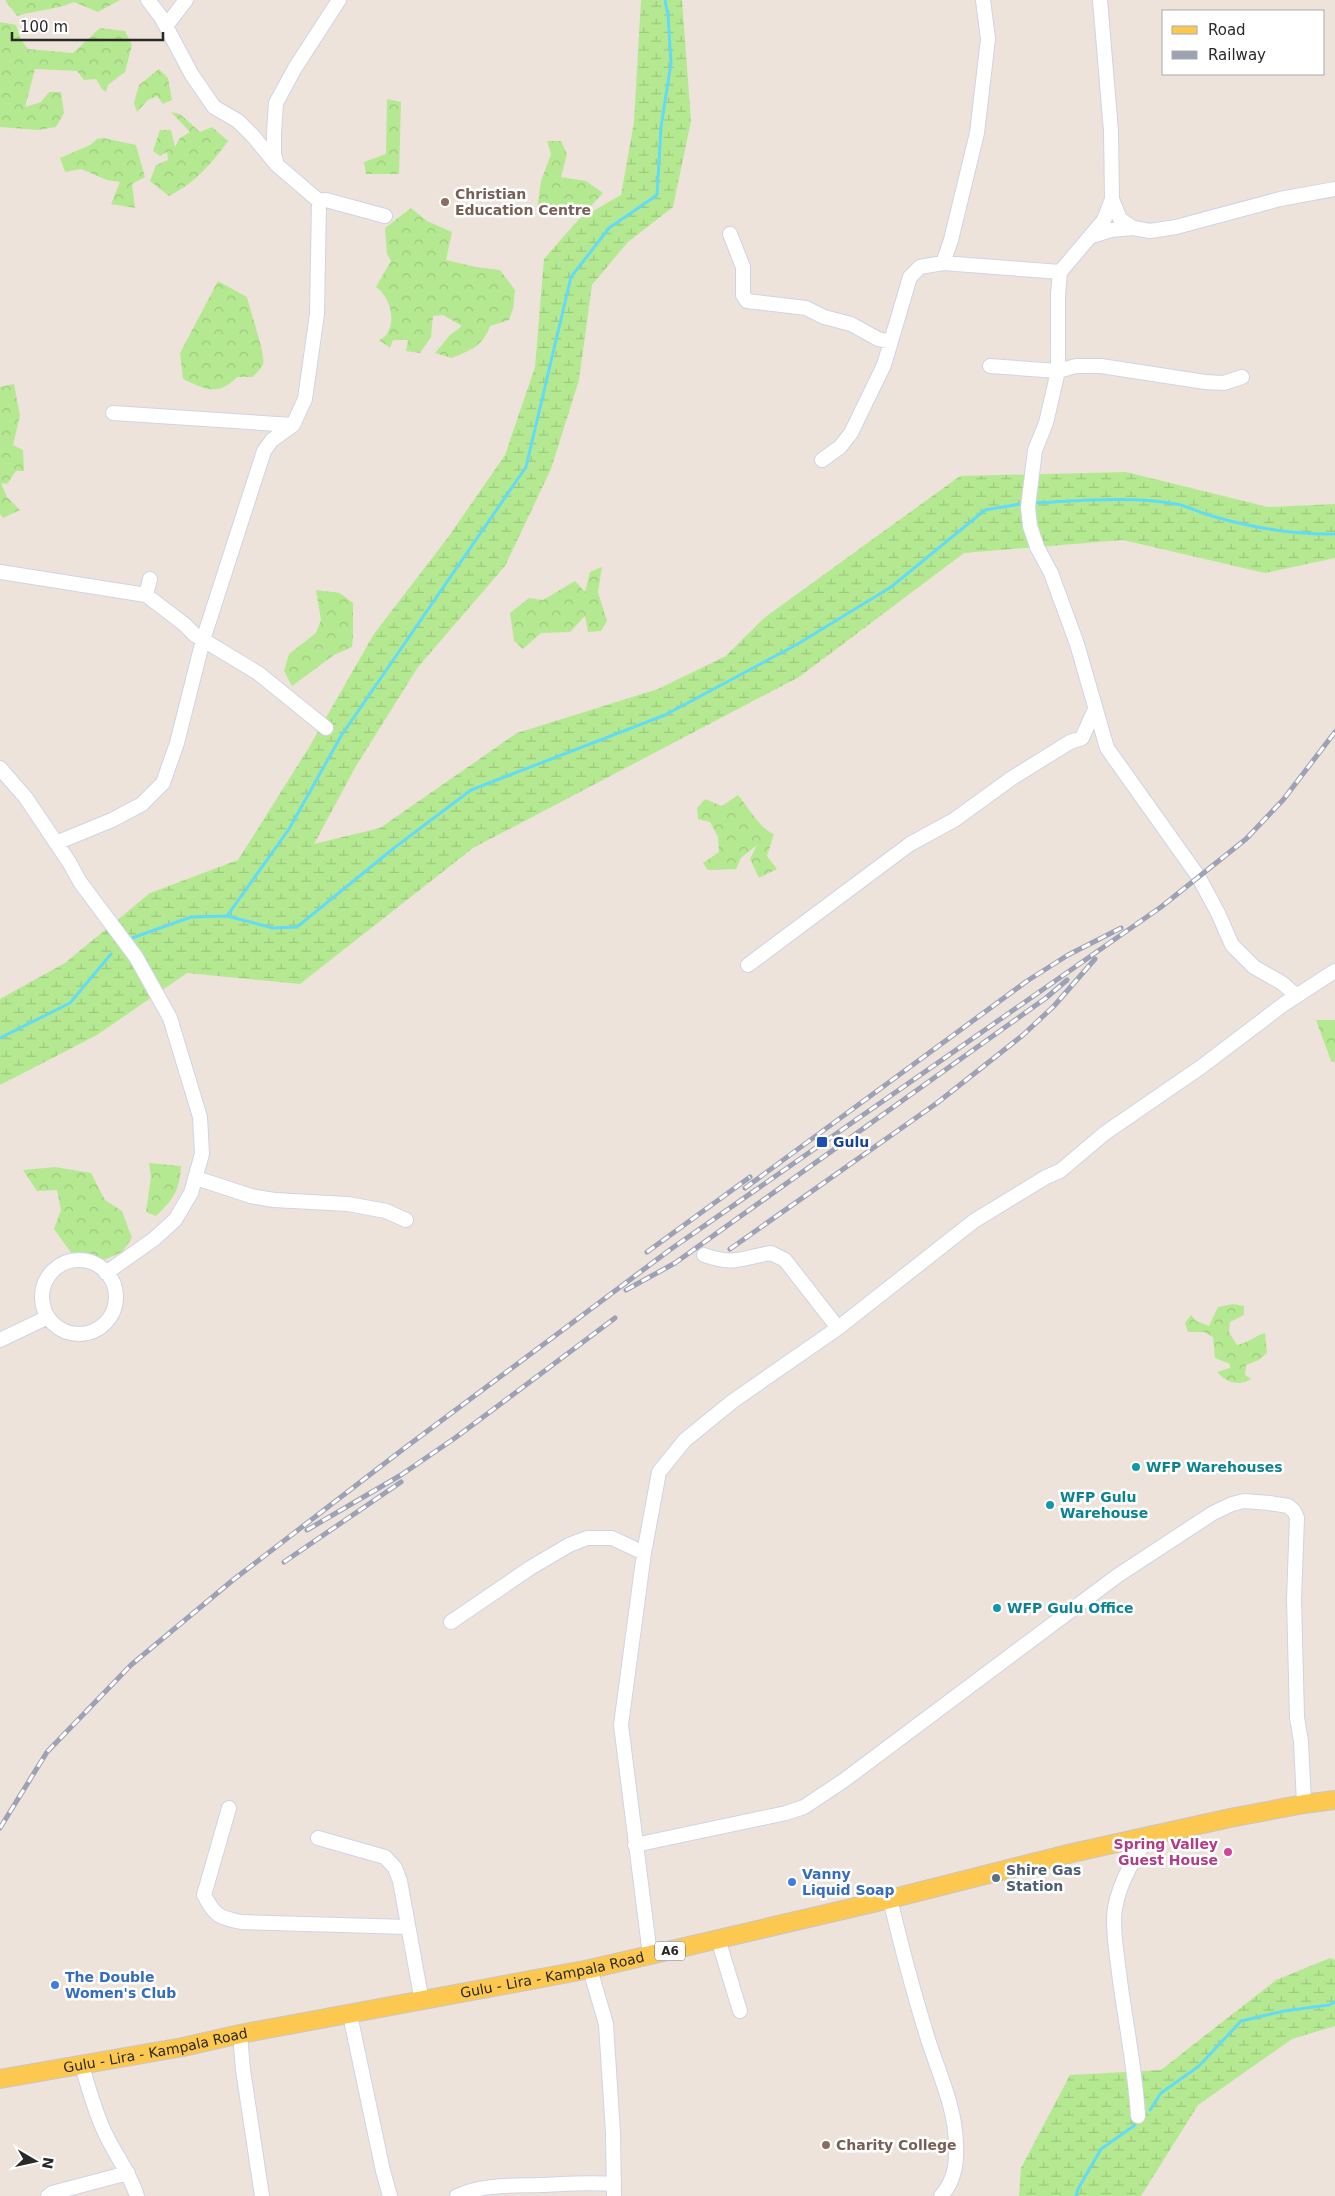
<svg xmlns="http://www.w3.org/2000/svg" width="1335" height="2196" font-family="'DejaVu Sans',sans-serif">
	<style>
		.forest { fill: url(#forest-crowns) }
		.wetland { fill: url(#wetland-marsh) }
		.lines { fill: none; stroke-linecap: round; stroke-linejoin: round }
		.stream { stroke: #62dbf9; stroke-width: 3 }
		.minor-casing { stroke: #cfd4e4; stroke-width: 16 }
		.major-casing { stroke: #c7c7c7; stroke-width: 20 }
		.minor { stroke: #fff; stroke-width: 14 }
		.major { stroke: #fdc84f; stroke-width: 18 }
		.rail-casing { stroke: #9ca1b6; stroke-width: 5 }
		.rail { stroke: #fff; stroke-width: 3; stroke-dasharray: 9; stroke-linecap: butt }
		.education-dot { fill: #8d6e63; stroke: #fff; stroke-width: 2 }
		.transit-dot { fill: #1a4fb4; stroke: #fff; stroke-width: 2 }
		.culture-dot { fill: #0f9aa8; stroke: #fff; stroke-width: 2 }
		.hotel-dot { fill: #d1479c; stroke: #fff; stroke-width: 2 }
		.service-dot { fill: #5c6f8a; stroke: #fff; stroke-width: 2 }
		.shop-dot { fill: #3f7fe0; stroke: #fff; stroke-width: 2 }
		.labels { text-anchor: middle; stroke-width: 5; stroke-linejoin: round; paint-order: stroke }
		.shield { fill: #fff; stroke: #696969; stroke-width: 1 }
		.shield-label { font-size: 12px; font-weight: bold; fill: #292929 }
		.education-label { font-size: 14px; font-weight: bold; fill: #785e54; stroke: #fff; text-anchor: start }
		.transit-label { font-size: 14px; font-weight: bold; fill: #164399; stroke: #fff; text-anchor: start }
		.culture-label { font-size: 14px; font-weight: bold; fill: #0d838f; stroke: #fff; text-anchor: start }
		.hotel-label { font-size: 14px; font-weight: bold; fill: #b23c85; stroke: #fff; text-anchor: end }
		.service-label { font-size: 14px; font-weight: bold; fill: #4e5e75; stroke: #fff; text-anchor: start }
		.shop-label { font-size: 14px; font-weight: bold; fill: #366cbe; stroke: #fff; text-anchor: start }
		.street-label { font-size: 14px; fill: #292929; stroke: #fff }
	</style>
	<defs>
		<pattern id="forest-crowns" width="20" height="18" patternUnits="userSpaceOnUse" patternTransform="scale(1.25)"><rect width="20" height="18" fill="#b5e991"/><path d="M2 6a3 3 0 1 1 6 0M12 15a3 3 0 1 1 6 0" fill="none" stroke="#9cc87d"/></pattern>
		<pattern id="wetland-marsh" width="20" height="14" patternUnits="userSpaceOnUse" patternTransform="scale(1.25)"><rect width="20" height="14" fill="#b5e991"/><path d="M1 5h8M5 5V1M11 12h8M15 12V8" fill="none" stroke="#9cc87d"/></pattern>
	</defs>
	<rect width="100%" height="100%" fill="#ede3da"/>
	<path class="forest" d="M 5,0 L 120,0 L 98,12 L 74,2 C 56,10 36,10 17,16 Z
		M 0,22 L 16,25 L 21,40 L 28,49 L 73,53 L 100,28 L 125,31 L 132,45 L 125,72 L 108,85 L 106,92 L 102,89 L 96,79 L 84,80 L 77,71 L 35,69 L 25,107 L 41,102 L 49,92 L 61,92 L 64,113 L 56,127 L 38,130 L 0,127 Z
		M 159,69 L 168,78 L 172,100 L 163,104 L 157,96 L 148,100 L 137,112 L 134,103 L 139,85 Z
		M 387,99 L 401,102 L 399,174 L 366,174 L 364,162 L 386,154 Z
		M 171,112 L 180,114 L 200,132 L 212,127 L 228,141 C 212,163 194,184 169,196 L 150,181 L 156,165 L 168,160 L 167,152 L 160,156 L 153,151 L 160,130 L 171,130 L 175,147 L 180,138 L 190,132 Z
		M 103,138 L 136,145 L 145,177 L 132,184 L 135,208 L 111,204 L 120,182 L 107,180 L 81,169 L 65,172 L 60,158 L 90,145 L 97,139 Z
		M 547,141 L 561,141 L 567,154 L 561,177 L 586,181 L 603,193 L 590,207 L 557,213 L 537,210 L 541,181 L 551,154 Z
		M 411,208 L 427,221 L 452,232 L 446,260 L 476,267 L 500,270 L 515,290 L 513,309 L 509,320 L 490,326 C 483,346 470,351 451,358 L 435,353 L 450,335 L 462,326 L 443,315 L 433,316 L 431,337 L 420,353 L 406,351 L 408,340 L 393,340 L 390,348 L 379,340 C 382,338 387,336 388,332 C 396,318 389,296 376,287 L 391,261 L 387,254 L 385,228 Z
		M 218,281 L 247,297 C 250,310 266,356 263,364 C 262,368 256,373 253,377 L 237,377 C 218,397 205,389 183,379 L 180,353 Z
		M 14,384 L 20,416 L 13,445 L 23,450 L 24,471 L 16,471 L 7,484 L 1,483 L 7,497 L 20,510 L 3,518 L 0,514 L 0,387 Z
		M 602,567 L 598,592 L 607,621 L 601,631 L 588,632 L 585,616 L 570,632 L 541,633 L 523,649 L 514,641 L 510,613 L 529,598 L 543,600 L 575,581 L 585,592 L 590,572 Z
		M 316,590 L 340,593 L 353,603 L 353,636 L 352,647 L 334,655 L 292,686 L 284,671 L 289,654 L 316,633 L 321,620 Z
		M 738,795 C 749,808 760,829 774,834 L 767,856 L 777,869 L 759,878 L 750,859 L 757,845 L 741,858 L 736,869 L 708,870 L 703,863 L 719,852 L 718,837 L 710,822 L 698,819 L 697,808 L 705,799 L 722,806 Z
		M 1316,1020 L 1335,1020 L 1335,1062 L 1331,1061 Z
		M 149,1163 L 181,1166 C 180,1190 173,1200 156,1216 L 146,1212 L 151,1177 Z
		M 55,1167 L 91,1173 L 105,1200 L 122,1211 L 132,1238 L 122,1252 L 83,1269 L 54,1229 L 61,1210 L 57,1190 L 37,1191 L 23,1170 Z
		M 1233,1304 L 1244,1306 L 1244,1315 L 1230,1322 L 1229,1332 L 1237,1345 C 1248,1343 1255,1336 1265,1333 L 1267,1353 L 1259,1360 L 1246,1365 L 1245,1375 L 1251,1379 C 1239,1387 1226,1382 1217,1372 L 1230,1368 L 1230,1364 L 1215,1358 L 1213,1337 L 1204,1332 L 1188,1332 L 1185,1323 L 1191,1315 L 1196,1321 L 1209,1326 L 1218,1307 Z"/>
	<path class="wetland" d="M 641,0 L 682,0 L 691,121 L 673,207 L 628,242 L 592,285 L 579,380 L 551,469 L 505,566 L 418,667 L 356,766 L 314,844 L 380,828 L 517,733 L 658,689 L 726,656 L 764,618 L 960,476 L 1126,472 L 1268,507 L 1335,504 L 1335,558 L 1265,573 L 1123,540 L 964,553 L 799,677 L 473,848 L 300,984 L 187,973 L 97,1035 L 0,1085 L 0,999 L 65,963 L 150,893 L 238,860 L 308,749 L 374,634 L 449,536 L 505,455 L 535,367 L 544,259 L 579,219 L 621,195 L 634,122 Z
		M 1330,1958 L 1335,1960 L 1335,2026 L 1292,2039 L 1198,2105 L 1141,2196 L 1019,2196 L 1021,2168 L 1070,2075 L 1161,2070 L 1276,1980 Z"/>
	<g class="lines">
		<path class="stream" d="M 1032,503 C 1079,501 1129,496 1176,504 C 1188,506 1200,513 1212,516 C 1253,528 1293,535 1335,534
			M 227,916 L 289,829 L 341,736 L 526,467 L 571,277 L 609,228 L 657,195 L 661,127 L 671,63 L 668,15 L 665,0
			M 132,938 L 191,917 L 227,916 L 273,928 L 297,927 L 394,848 L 471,790 L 665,715 L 796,645 L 891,587 L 985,510 L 1026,503
			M 0,1038 L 70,1003 L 111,954
			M 1150,2110 L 1161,2093 L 1199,2066 L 1241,2021 L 1284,2011 L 1329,2005 L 1335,2002
			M 1076,2196 L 1078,2189 L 1101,2149 L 1135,2125"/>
		<g class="minor-casing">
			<path id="minor" d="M 148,0 L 161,17 L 192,75 L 214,107 L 238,121 L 253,136 L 277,165 L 319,201 L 326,200 L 385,216
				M 1100,0 L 1111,131 L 1112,199 L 1120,219 L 1133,228 L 1150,231 L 1176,227 L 1280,199 L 1335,189
				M 166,26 L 186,0
				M 277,165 L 274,154 L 274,133 L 276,103 L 295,68 L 339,0
				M 1112,199 L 1104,220 L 1060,272 L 1058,295 L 1058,371 L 1046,423 L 1035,450 L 1028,507 L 1030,526 L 1037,547 L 1051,573 L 1077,644 L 1107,748 L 1198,876 L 1218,913 L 1232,945 L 1254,967 L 1282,983 L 1297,996
				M 730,234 L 743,267 L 743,295 L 747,301 L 806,308 L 824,317 L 851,324 L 878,339 L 891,342
				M 1092,236 L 1111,230 L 1133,228
				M 943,263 L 951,240 L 977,133 L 988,39 L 983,0
				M 990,366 L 1058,371 L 1076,366 L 1101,366 L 1205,382 L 1224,383 L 1242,377
				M 113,413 L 293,425
				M 822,460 L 840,447 L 851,433 L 884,365 L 910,277 L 920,267 L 943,263 L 1060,272
				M 0,572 L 146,595 L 150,579
				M 146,595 L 184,624 L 195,635 L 258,673 L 326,728
				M 0,768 L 26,798 L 69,862 L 80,882 L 136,957 L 170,1018 L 200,1117 L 202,1154 L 191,1193 L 175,1220 L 154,1239 L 106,1273
				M 56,843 L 112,820 L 142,804 L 163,783 L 177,743 L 203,640 L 264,451 L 272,440 L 293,425 L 305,399 L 317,314 L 319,201
				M 748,965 L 910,844 L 954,820 L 1012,778 L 1070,742 L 1082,738 L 1095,709
				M 196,1178 L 251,1196 L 274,1200 L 348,1204 L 386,1211 L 406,1220
				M 704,1255 C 736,1266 740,1258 771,1253 L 785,1260 L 838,1328
				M42 1297a37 37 0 1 1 74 0a37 37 0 1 1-74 0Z
				M 0,1340 L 48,1317
				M 451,1622 L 530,1568 L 569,1545 L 587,1538 L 612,1538 L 644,1553
				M 229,1808 L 204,1895 C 215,1916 218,1917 241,1922 L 408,1927
				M 318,1838 L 385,1857 L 395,1868 L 400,1881 L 422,2002
				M 635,1845 L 786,1813 L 804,1807 L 843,1781 L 1117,1576 L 1213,1513 L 1232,1504 L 1244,1501 L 1269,1503 L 1288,1506 L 1294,1511 L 1297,1518 L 1294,1599 L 1297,1718 L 1301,1741 L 1304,1804
				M 890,1899 C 901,1945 913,1991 927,2036 C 938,2072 956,2108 956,2146 C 957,2165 954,2182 941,2196
				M 718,1939 L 740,2011
				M 650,1955 L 621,1725 L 644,1553 L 659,1472 L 685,1440 L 733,1401 L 838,1328 L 974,1221 L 1046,1177 L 1060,1171 L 1105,1133 L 1201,1067 L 1284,1004 L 1335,971
				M 590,1969 L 606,2024 L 613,2133 L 614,2196
				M 350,2015 L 383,2171 L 390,2196
				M 240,2034 L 243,2070 L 262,2196
				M 81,2063 C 89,2088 95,2114 107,2137 C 117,2157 130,2174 137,2196
				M 1138,2116 C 1135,2065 1124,2016 1118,1965 C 1116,1948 1112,1925 1115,1908 C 1120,1881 1134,1858 1149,1836
				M 48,2196 L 52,2193 L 128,2173
				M 457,2196 C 483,2184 513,2186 541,2185 C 567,2184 587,2182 614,2184"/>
		</g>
		<g class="major-casing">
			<g id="major">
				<path id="s1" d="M 0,2079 L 183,2047 L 240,2034 L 590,1969 L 890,1899 L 1072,1853 L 1230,1818 L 1304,1804 L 1335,1800"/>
			</g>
		</g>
		<use href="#minor" class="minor"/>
		<use href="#major" class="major"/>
		<g class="rail-casing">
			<path id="rail" d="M 745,1188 L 1027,981 L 1068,955 L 1121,928
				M 730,1249 L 937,1103 L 1023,1035 L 1054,1006 L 1095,959
				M 647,1252 L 750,1177
				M 626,1290 L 675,1263 L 1046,998 L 1067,980
				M 307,1530 L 401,1475 L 455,1438 L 615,1318
				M 284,1562 L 401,1482
				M 0,1828 L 47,1752 L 131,1665 L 233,1580 L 402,1450 L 671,1249 L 1161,907 L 1246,839 L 1283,800 L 1335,732"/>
		</g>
		<use href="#rail" class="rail"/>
	</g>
	<g class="education-dot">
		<circle cx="445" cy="202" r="5"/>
		<circle cx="826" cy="2145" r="5"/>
	</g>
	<rect class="transit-dot" x="816" y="1136" width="12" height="12" rx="2.5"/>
	<g class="culture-dot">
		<circle cx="1136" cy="1467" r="5"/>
		<circle cx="1050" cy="1505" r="5"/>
		<circle cx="997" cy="1608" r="5"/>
	</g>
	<circle class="hotel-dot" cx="1228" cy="1852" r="5"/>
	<circle class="service-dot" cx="996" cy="1878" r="5"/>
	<g class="shop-dot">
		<circle cx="792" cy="1882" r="5"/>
		<circle cx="55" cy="1985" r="5"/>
	</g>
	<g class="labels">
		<rect class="shield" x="655" y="1941.5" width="30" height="19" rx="4"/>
		<g class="shield-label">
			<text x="670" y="1955">A6</text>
		</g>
		<g class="education-label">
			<text x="455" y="199">Christian<tspan x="455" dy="16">Education Centre</tspan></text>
			<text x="836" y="2150">Charity College</text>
		</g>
		<g class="transit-label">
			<text x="833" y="1147">Gulu</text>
		</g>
		<g class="culture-label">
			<text x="1146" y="1472">WFP Warehouses</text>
			<text x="1060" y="1502">WFP Gulu<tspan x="1060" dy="16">Warehouse</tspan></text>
			<text x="1007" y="1613">WFP Gulu Office</text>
		</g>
		<g class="hotel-label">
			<text x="1218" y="1849">Spring Valley<tspan x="1218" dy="16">Guest House</tspan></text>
		</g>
		<g class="service-label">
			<text x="1006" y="1875">Shire Gas<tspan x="1006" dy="16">Station</tspan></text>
		</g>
		<g class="shop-label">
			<text x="802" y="1879">Vanny<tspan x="802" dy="16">Liquid Soap</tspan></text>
			<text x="65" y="1982">The Double<tspan x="65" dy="16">Women's Club</tspan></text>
		</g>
		<g class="street-label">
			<text dy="5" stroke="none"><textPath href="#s1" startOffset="562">Gulu - Lira - Kampala Road</textPath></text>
			<text dy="5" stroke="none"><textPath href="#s1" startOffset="158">Gulu - Lira - Kampala Road</textPath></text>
		</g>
	</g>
	<rect x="1162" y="10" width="162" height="65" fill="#ffffff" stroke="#a9a9a9"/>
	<rect x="1172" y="26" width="25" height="8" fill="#fdc84f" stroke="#a9a9a9"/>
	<text x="1208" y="35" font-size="15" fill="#292929">Road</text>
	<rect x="1172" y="51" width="25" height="8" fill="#9ca1b6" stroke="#a9a9a9"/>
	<text x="1208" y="60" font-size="15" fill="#292929">Railway</text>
	<g transform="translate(35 2161) rotate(99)" stroke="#ffffff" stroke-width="4" paint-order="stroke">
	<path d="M0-4L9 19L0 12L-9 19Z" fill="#292929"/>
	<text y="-8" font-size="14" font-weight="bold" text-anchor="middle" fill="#292929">N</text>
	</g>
	<path d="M12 32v8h151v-8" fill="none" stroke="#292929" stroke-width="2.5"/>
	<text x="20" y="32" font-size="15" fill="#292929" stroke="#ffffff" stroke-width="4" paint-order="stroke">100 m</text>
</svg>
